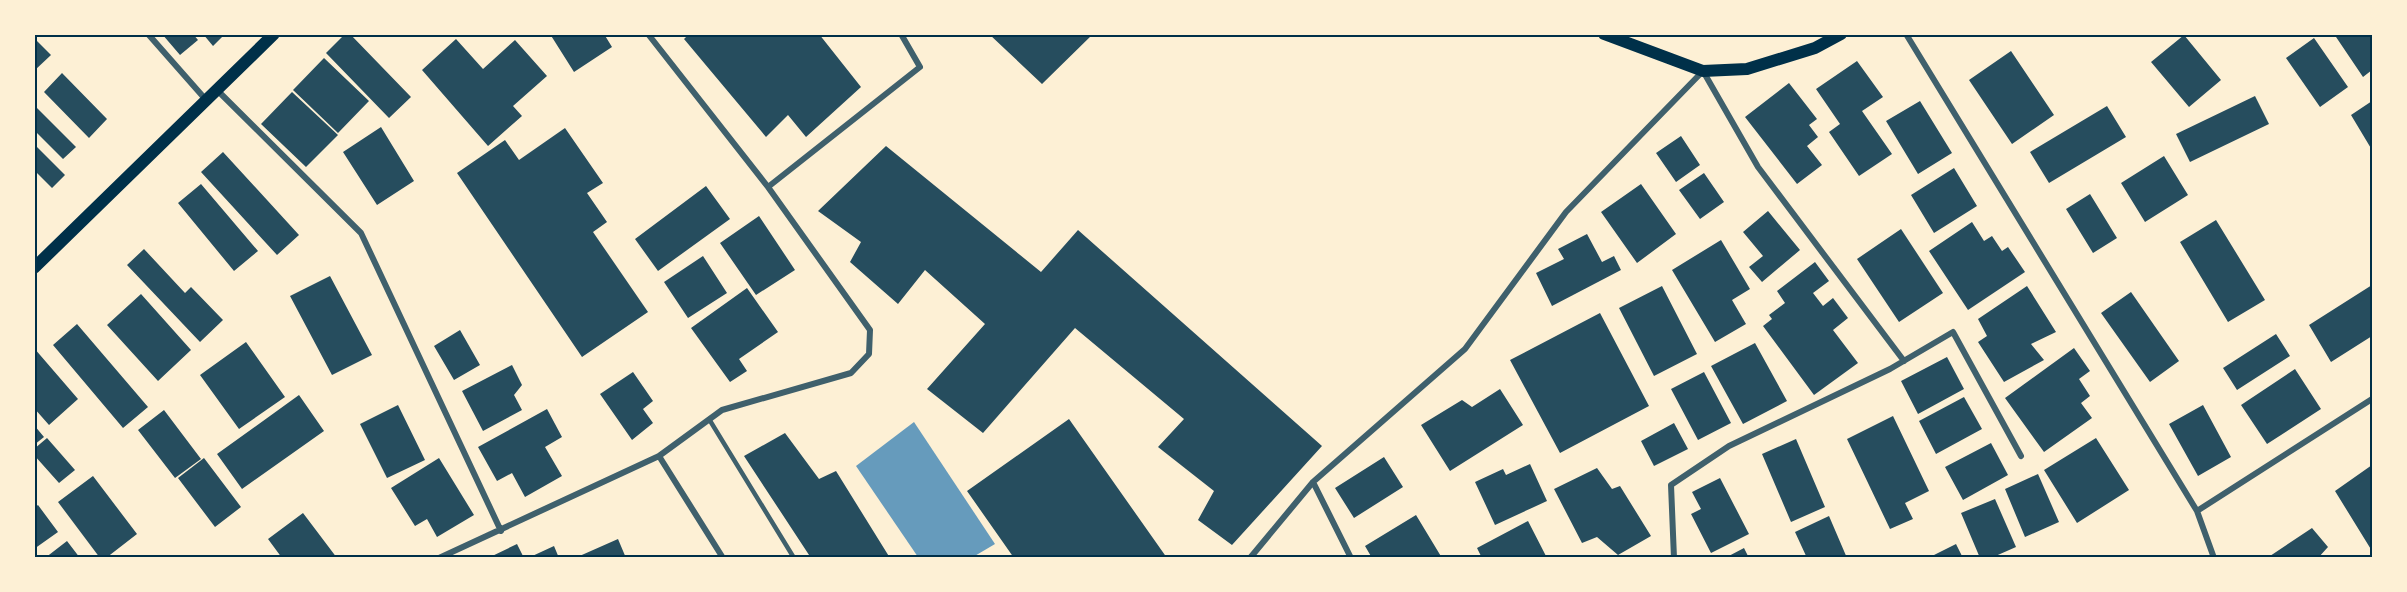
<svg xmlns="http://www.w3.org/2000/svg" width="2407" height="592" font-family="'Space Grotesk',sans-serif">
	<style>
		.water { fill: #669bbc }
		.building { fill: #264d5e }
		.lines { fill: none; stroke-linecap: round; stroke-linejoin: round }
		.service { stroke: #3f606c; stroke-width: 4.5 }
		.minor { stroke: #3f606c; stroke-width: 6 }
		.secondary { stroke: #003049; stroke-width: 12 }
		.neatline { fill: none; stroke: #003049; stroke-width: 2 }
	</style>
	<rect width="100%" height="100%" fill="#fdf0d5"/>
	<path class="water" d="M 914,422 L 995,544 L 973,557 L 918,557 L 856,466 Z"/>
	<path class="building" d="M 162,34 L 193,34 L 198,40 L 180,55 Z
		M 203,34 L 225,34 L 213,46 Z
		M 345,34 L 350,34 L 411,97 L 389,118 L 326,53 Z
		M 550,34 L 604,34 L 612,47 L 574,72 Z
		M 689,34 L 819,34 L 861,87 L 806,137 L 788,115 L 766,137 L 684,39 Z
		M 989,34 L 1093,34 L 1042,84 Z
		M 2334,34 L 2372,34 L 2372,70 L 2363,77 Z
		M 2184,35 L 2221,80 L 2189,107 L 2151,62 Z
		M 34,38 L 51,55 L 34,71 Z
		M 2314,38 L 2348,87 L 2320,107 L 2286,58 Z
		M 456,39 L 483,69 L 515,40 L 547,76 L 513,106 L 522,116 L 488,146 L 422,70 Z
		M 2011,51 L 2054,115 L 2012,144 L 1969,80 Z
		M 324,58 L 369,101 L 338,133 L 293,90 Z
		M 1857,61 L 1883,97 L 1862,111 L 1892,154 L 1859,176 L 1829,132 L 1840,124 L 1816,89 Z
		M 62,73 L 107,119 L 89,138 L 44,92 Z
		M 1789,83 L 1817,119 L 1809,125 L 1818,137 L 1807,146 L 1822,165 L 1797,184 L 1745,117 Z
		M 292,92 L 338,135 L 306,167 L 261,124 Z
		M 2255,96 L 2269,124 L 2190,162 L 2176,134 Z
		M 1920,101 L 1952,153 L 1918,174 L 1886,121 Z
		M 2372,101 L 2372,150 L 2351,115 Z
		M 34,105 L 76,147 L 63,159 L 34,130 Z
		M 2107,106 L 2126,137 L 2049,183 L 2030,152 Z
		M 381,127 L 414,181 L 377,205 L 343,152 Z
		M 565,128 L 603,183 L 587,193 L 607,222 L 593,232 L 648,312 L 582,357 L 457,173 L 505,140 L 519,160 Z
		M 1681,136 L 1700,165 L 1676,182 L 1656,153 Z
		M 34,144 L 65,175 L 52,188 L 34,170 Z
		M 886,146 L 1041,272 L 1078,230 L 1322,446 L 1232,545 L 1198,520 L 1214,491 L 1158,447 L 1184,419 L 1075,328 L 983,433 L 927,389 L 985,324 L 925,270 L 898,304 L 850,262 L 861,242 L 818,211 Z
		M 223,152 L 299,235 L 277,255 L 201,172 Z
		M 2164,156 L 2188,195 L 2145,222 L 2121,183 Z
		M 1954,168 L 1977,206 L 1934,233 L 1911,195 Z
		M 1704,173 L 1724,202 L 1700,219 L 1679,190 Z
		M 201,184 L 258,251 L 234,271 L 178,203 Z
		M 1641,184 L 1676,234 L 1637,263 L 1601,212 Z
		M 706,186 L 730,219 L 658,271 L 635,239 Z
		M 2090,194 L 2117,238 L 2093,253 L 2066,209 Z
		M 1768,211 L 1800,250 L 1762,282 L 1749,267 L 1763,256 L 1743,232 Z
		M 759,216 L 795,270 L 756,295 L 720,243 Z
		M 2216,220 L 2265,300 L 2228,322 L 2180,242 Z
		M 1972,222 L 1984,241 L 1992,236 L 2002,251 L 2008,247 L 2025,272 L 1968,310 L 1929,251 Z
		M 1901,229 L 1943,293 L 1899,322 L 1857,259 Z
		M 1587,234 L 1602,262 L 1614,256 L 1621,270 L 1552,306 L 1536,273 L 1564,259 L 1558,249 Z
		M 1721,240 L 1750,289 L 1732,300 L 1746,324 L 1715,342 L 1672,270 Z
		M 144,249 L 185,293 L 191,287 L 223,320 L 200,342 L 127,265 Z
		M 703,256 L 727,293 L 688,318 L 664,282 Z
		M 1815,262 L 1829,281 L 1813,293 L 1823,306 L 1833,298 L 1848,318 L 1833,330 L 1858,363 L 1814,395 L 1763,326 L 1772,319 L 1769,315 L 1785,303 L 1777,291 Z
		M 330,276 L 372,355 L 332,375 L 290,296 Z
		M 2372,285 L 2372,336 L 2331,362 L 2309,325 Z
		M 1662,286 L 1697,354 L 1654,376 L 1619,308 Z
		M 2027,286 L 2056,332 L 2031,344 L 2044,360 L 2004,382 L 1978,342 L 1987,336 L 1978,319 Z
		M 747,288 L 778,332 L 739,359 L 747,371 L 730,382 L 691,328 Z
		M 2131,292 L 2179,361 L 2150,382 L 2101,313 Z
		M 141,294 L 191,350 L 158,381 L 107,325 Z
		M 1600,313 L 1649,406 L 1560,453 L 1510,360 Z
		M 77,324 L 148,407 L 123,428 L 53,345 Z
		M 460,330 L 480,365 L 454,380 L 434,346 Z
		M 2276,334 L 2290,356 L 2237,390 L 2223,368 Z
		M 246,342 L 285,397 L 239,429 L 200,375 Z
		M 1755,343 L 1787,401 L 1743,424 L 1711,366 Z
		M 34,348 L 78,399 L 49,425 L 34,408 Z
		M 2074,348 L 2090,371 L 2079,379 L 2090,396 L 2081,403 L 2092,418 L 2044,452 L 2005,398 Z
		M 1947,357 L 1964,389 L 1918,414 L 1901,381 Z
		M 512,365 L 522,385 L 514,395 L 522,410 L 483,431 L 462,391 Z
		M 2295,369 L 2321,409 L 2267,444 L 2241,405 Z
		M 633,372 L 653,401 L 643,409 L 653,423 L 632,440 L 600,394 Z
		M 1704,372 L 1731,423 L 1698,440 L 1671,389 Z
		M 1500,389 L 1523,425 L 1450,471 L 1421,425 L 1462,400 L 1472,407 Z
		M 299,395 L 324,431 L 242,489 L 217,454 Z
		M 1964,397 L 1982,429 L 1936,454 L 1919,421 Z
		M 398,405 L 425,460 L 387,478 L 360,424 Z
		M 2203,405 L 2231,457 L 2198,476 L 2169,424 Z
		M 547,409 L 562,437 L 545,447 L 562,476 L 525,497 L 512,473 L 497,481 L 478,447 Z
		M 164,410 L 201,459 L 175,478 L 138,430 Z
		M 1893,416 L 1929,491 L 1905,503 L 1913,519 L 1890,529 L 1847,439 Z
		M 1069,419 L 1167,558 L 1014,558 L 967,491 Z
		M 1674,423 L 1688,449 L 1654,466 L 1641,441 Z
		M 34,425 L 44,437 L 34,445 Z
		M 785,433 L 819,479 L 836,471 L 890,558 L 811,558 L 744,456 Z
		M 47,438 L 75,470 L 59,483 L 34,455 L 34,449 Z
		M 2096,438 L 2129,490 L 2077,523 L 2044,470 Z
		M 1796,439 L 1825,507 L 1791,522 L 1762,454 Z
		M 1991,443 L 2008,475 L 1963,500 L 1945,467 Z
		M 1384,457 L 1403,487 L 1354,518 L 1335,488 Z
		M 204,458 L 241,507 L 215,527 L 178,478 Z
		M 439,458 L 474,515 L 437,537 L 427,519 L 415,526 L 391,488 Z
		M 1530,464 L 1547,501 L 1495,525 L 1475,482 L 1503,469 L 1506,475 Z
		M 2372,465 L 2372,551 L 2335,491 Z
		M 1597,468 L 1612,489 L 1620,486 L 1651,536 L 1618,555 L 1597,537 L 1582,543 L 1554,489 Z
		M 2038,474 L 2059,522 L 2025,537 L 2005,489 Z
		M 93,476 L 137,534 L 106,558 L 100,558 L 58,502 Z
		M 1720,478 L 1749,534 L 1711,553 L 1691,514 L 1701,509 L 1692,492 Z
		M 1995,499 L 2016,547 L 1991,558 L 1980,558 L 1961,513 Z
		M 38,505 L 58,532 L 34,549 L 34,508 Z
		M 303,513 L 337,558 L 282,558 L 268,539 Z
		M 1416,515 L 1442,558 L 1372,558 L 1365,546 Z
		M 1829,516 L 1847,558 L 1807,558 L 1795,532 Z
		M 1528,521 L 1547,558 L 1482,558 L 1477,548 Z
		M 2312,528 L 2328,547 L 2318,558 L 2267,558 Z
		M 618,539 L 626,558 L 575,558 Z
		M 67,541 L 80,558 L 45,558 Z
		M 517,544 L 524,558 L 488,558 Z
		M 1956,544 L 1963,558 L 1928,558 Z
		M 554,546 L 559,558 L 528,558 Z
		M 1744,548 L 1749,558 L 1725,558 Z"/>
	<g class="lines">
		<path class="service" d="M 709,419 L 794,558"/>
		<path class="minor" d="M 148,34 L 207,101
			M 1906,34 L 2197,511 L 2214,558
			M 218,91 L 361,233 L 501,531
			M 768,187 L 920,67 L 901,34
			M 659,456 L 723,558
			M 1313,482 L 1351,558
			M 2197,511 L 2372,399
			M 439,558 L 659,456 L 722,410 L 851,373 L 869,354 L 870,330 L 768,187 L 648,34
			M 1250,558 L 1313,482 L 1465,349 L 1566,212 L 1703,71 L 1758,167 L 1904,361
			M 1674,558 L 1671,485 L 1729,446 L 1890,369 L 1953,332 L 2021,456"/>
		<path class="secondary" d="M 1604,34 L 1703,71 L 1747,69 L 1815,48 L 1841,34
			M 34,268 L 274,34"/>
	</g>
	<rect width="2407" height="592" fill="none" stroke="#fdf0d5" stroke-width="72"/>
	<rect x="36" y="36" width="2335" height="520" class="neatline"/>
</svg>
